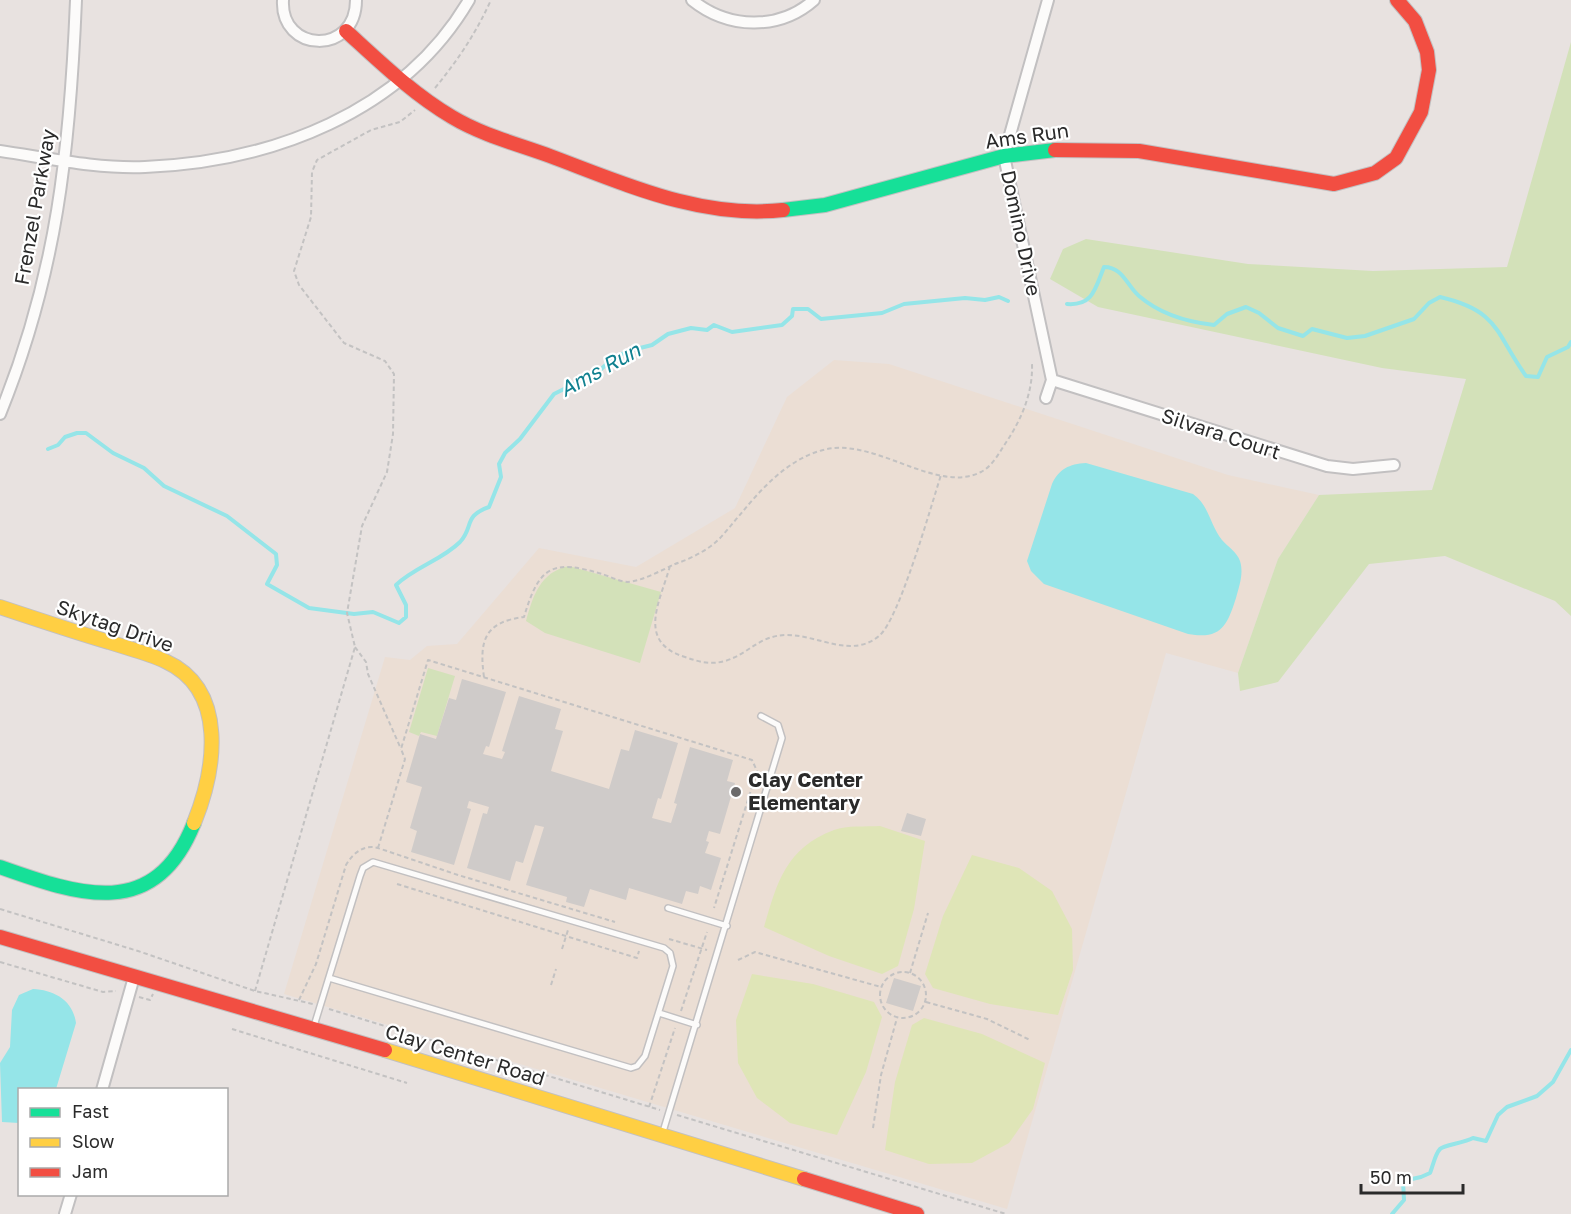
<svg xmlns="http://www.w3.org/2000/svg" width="1571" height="1214" font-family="'Golos Text',sans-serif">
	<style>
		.education { fill: #ebded4 }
		.green { fill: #d3e1b9 }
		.pitch { fill: #dfe5b7 }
		.water { fill: #95e5e8 }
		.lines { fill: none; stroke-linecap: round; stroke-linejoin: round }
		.stream { stroke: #95e5e8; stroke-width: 4 }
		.building { fill: #cfcbc9 }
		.lane-casing { stroke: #c2c0c1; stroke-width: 8 }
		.street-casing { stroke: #c2c0c1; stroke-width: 14 }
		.fast-casing { stroke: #c2c0c1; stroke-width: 16 }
		.slow-casing { stroke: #c2c0c1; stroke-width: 16 }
		.jam-casing { stroke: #c2c0c1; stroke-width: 16 }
		.path { stroke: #c3c2c2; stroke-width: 2; stroke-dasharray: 4.5 3; stroke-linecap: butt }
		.lane { stroke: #fcfbfa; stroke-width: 5 }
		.street { stroke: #fcfbfa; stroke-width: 10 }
		.fast { stroke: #16e098; stroke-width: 14 }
		.slow { stroke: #ffcf43; stroke-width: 14 }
		.jam { stroke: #f24e42; stroke-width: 14 }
		.poi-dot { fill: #6c6a6a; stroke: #fff; stroke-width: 2 }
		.labels { text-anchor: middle; stroke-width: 4.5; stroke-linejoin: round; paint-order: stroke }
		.street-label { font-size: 20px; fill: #2a2a2a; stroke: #fff }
		.poi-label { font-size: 20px; font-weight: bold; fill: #2a2a2a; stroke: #fff; text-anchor: start }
		.water-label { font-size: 21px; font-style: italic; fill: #108190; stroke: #fff }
	</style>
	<rect width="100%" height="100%" fill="#e8e2e0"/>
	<path class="education" d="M 834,360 L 889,364 L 1228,475 L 1319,495 L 1278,559 L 1238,673 L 1166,653 L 1007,1209 L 284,994 L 385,657 L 410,660 L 427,646 L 457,644 L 539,548 L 636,567 L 735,508 L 787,397 Z"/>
	<path class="green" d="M 1571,42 L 1571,616 L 1555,601 L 1445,556 L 1369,564 L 1278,682 L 1240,691 L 1238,673 L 1278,559 L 1319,495 L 1432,490 L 1466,379 L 1382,368 L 1098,307 L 1050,279 L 1063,249 L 1086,239 L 1248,264 L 1373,271 L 1507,267 Z
		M 569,566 L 661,592 L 640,663 L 545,633 L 526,621 C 533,596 540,572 569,566 Z
		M 428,668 L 455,676 L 437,736 L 421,732 L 419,736 L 409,732 Z"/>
	<path class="pitch" d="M 880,826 L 925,841 L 914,909 L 898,966 L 882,974 L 829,956 L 764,927 C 777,882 786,848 834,830 C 847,825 866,827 880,826 Z
		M 972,855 L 1019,868 L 1052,891 L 1072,929 L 1073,970 L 1058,1015 L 990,1004 L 933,988 L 925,974 L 943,916 Z
		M 752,974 L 813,984 L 874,1002 L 882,1017 L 866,1072 L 837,1135 L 790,1123 L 757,1098 L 738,1063 L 736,1020 Z
		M 924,1018 L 982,1034 L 1045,1063 L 1033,1109 L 1009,1143 L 972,1163 L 929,1164 L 885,1150 L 895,1082 L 912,1025 Z"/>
	<path class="water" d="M 1086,463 L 1193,494 C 1209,505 1210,525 1222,540 C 1228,547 1237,552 1240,561 C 1244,574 1239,586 1236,598 C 1227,626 1221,640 1188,634 L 1044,584 L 1031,571 L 1027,561 L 1052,484 C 1059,469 1069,464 1086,463 Z
		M 33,989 C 54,990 73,1000 76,1023 L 56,1089 L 20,1090 L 19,1123 L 2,1122 L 0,1063 L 10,1047 L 12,1010 L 19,995 Z"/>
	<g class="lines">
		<path class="stream" d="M 1067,304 C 1093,306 1095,289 1104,267 C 1123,267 1127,286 1139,296 C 1161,315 1187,322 1214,325 L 1227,314 L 1246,307 L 1259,313 L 1278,328 L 1303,336 L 1312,329 L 1347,338 L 1365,336 L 1414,319 L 1429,303 L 1440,297 C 1500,311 1495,333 1526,376 L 1538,377 L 1547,357 L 1568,347 L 1571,342
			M 48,449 L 58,445 L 65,437 L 77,433 L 86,433 L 113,453 L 144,468 L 164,486 L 227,516 L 276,554 L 277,565 L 267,584 L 309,608 L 354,614 L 373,612 L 399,623 L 406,617 L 406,605 L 396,585 C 415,567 442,560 460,542 C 474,527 463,516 489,507 L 501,477 L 499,464 L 505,453 L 520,439 L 554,394 L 598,372 L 612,359 L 628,351 L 652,345 L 668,334 L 691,328 L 707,330 L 714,325 L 732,332 L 782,325 L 792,316 L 793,309 L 808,309 L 821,319 L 882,313 L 904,304 L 965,298 L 985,300 L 999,297 L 1008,301
			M 1392,1214 L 1404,1200 L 1403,1181 L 1421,1177 L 1430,1173 C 1433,1166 1435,1154 1440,1149 C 1444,1145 1464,1143 1473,1138 L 1486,1141 L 1498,1115 L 1507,1107 L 1537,1096 L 1553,1082 L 1571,1050"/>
	</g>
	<path class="building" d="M 462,679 L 506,692 L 489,747 L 486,746 L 483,754 L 502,759 L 505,752 L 502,751 L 519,696 L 561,709 L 555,729 L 563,731 L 551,771 L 609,789 L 621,749 L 629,751 L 635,730 L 678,743 L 661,799 L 658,798 L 652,818 L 671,823 L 677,804 L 674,803 L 690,747 L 733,760 L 727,781 L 735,783 L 720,834 L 709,831 L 706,841 L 709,842 L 705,853 L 721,858 L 711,890 L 700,886 L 698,894 L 686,891 L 682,904 L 629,888 L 626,900 L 590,889 L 584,907 L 566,902 L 567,897 L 526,885 L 544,827 L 535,825 L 523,863 L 516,861 L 510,881 L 467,868 L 483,813 L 487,814 L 489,807 L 469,801 L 467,808 L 471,809 L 454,865 L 411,852 L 417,831 L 410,828 L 422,787 L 406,782 L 420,734 L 436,739 L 449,698 L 456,700 Z
		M 907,813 L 926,819 L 921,836 L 901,831 Z
		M 894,978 L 921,986 L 913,1011 L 886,1003 Z"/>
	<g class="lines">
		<g class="lane-casing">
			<path id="lane" d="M 668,908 L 727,926
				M 659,1013 L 697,1025
				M 314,1026 C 329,976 345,926 360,876 L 363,868 L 373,862 L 664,948 L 670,953 L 673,966 L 645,1056 L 637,1066 L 631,1068 L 329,978
				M 662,1135 L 782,738 L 778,725 L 761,716"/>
		</g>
		<g class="street-casing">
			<path id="street" d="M 283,0 C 280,53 356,56 356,0
				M 692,0 C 728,29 779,31 814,0
				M 0,151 C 48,158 97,169 145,167 C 271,162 403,113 469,0
				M 1052,380 L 1327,466 L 1353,469 L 1394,465
				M 1046,398 L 1052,380 L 1004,156 L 1048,0
				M 0,414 C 57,274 70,149 76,0
				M 102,1090 L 134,977
				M 65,1214 L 71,1194"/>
		</g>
		<g class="fast-casing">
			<path id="fast" d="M 783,210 L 825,205 L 1004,156 L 1055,150
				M 0,867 C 79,895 155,922 194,823"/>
		</g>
		<g class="slow-casing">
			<path id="slow" d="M 0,607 C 36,619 72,631 109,642 C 127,648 148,653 165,661 C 229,690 215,771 194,823
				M 385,1050 L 804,1179"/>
		</g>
		<g class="jam-casing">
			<path id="jam" d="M 346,31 C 380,62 413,94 452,117 C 482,135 517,144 550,156 C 625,184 701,219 783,210
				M 1055,150 L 1139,151 L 1334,184 L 1375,173 L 1396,158 L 1421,112 L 1429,70 L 1427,52 L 1415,21 L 1397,0
				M 0,937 L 385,1050
				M 804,1179 L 917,1214"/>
		</g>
		<path class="path" d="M 435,88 C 458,60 476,33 491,0
			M 670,566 C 660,602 636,642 685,657 C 699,662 711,665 725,661 C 749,654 759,635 787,635 C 819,635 851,659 879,636 C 899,620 931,506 941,475
			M 355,647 L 366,662 L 368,674 L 401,749
			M 484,677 C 479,641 484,622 524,617 C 539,566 552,559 602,574 C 609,576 620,582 628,582 C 642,581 662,570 675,564 C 687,560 700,554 711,546 C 722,538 730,526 739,516 C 761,489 788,459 823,450 C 874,436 936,495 981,472 C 993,466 1000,451 1007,441 C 1022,418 1033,392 1032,364
			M 378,848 L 405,759 L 401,749 L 428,660 L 752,760 L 757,771 L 714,908
			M 397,884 L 637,958 L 639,951
			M 0,909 L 138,951 L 255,991 L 313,1004
			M 669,939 L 707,950
			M 562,949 L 568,930
			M 738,960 L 755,952 L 881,987
			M 0,962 L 103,992 L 116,991
			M880 995a23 23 0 1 1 46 0a23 23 0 1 1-46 0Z
			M 910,973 L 928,913
			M 551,985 L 556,969
			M 255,991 L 355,647 L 347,613 L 362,526 L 387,472 L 393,434 L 394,374 L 385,361 L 344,343 L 299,285 L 294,271 L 311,217 L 312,172 L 317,160 L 371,130 L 400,122 L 415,110
			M 139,997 L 150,1000 L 153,994
			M 299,1000 L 316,964 L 346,865 C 353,853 364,844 378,848 L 458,875 L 615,922
			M 926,1002 L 987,1019 L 1030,1040
			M 329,1009 L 660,1110
			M 681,1011 L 707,932
			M 232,1029 L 407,1083
			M 649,1107 L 675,1028
			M 677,1115 L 1006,1214
			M 873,1128 L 881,1075 L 897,1018"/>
		<use href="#lane" class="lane"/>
		<use href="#street" class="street"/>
		<use href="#fast" class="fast"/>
		<use href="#slow" class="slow"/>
		<use href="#jam" class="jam"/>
	</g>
	<circle class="poi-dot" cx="736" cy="792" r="6"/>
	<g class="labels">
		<g class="street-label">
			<text transform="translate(1027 136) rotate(-8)" y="7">Ams Run</text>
			<text transform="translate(35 207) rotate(-80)" y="7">Frenzel Parkway</text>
			<text transform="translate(1021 233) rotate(78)" y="7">Domino Drive</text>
			<text transform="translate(1221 434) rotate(18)" y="7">Silvara Court</text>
			<text transform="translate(115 626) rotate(19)" y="7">Skytag Drive</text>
			<text transform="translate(465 1055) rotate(17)" y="7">Clay Center Road</text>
		</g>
		<g class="poi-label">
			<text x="748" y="787">Clay Center<tspan x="748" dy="23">Elementary</tspan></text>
		</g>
		<g class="water-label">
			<text transform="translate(600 370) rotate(-29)" y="7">Ams Run</text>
		</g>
	</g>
	<rect x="18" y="1088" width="210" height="108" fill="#ffffff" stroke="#aaaaaa" stroke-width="1.5"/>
	<rect x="30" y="1108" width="30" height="9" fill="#16e098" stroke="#aaaaaa" stroke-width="1.5"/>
	<text x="72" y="1118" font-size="18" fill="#2a2a2a">Fast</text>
	<rect x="30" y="1138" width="30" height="9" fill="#ffcf43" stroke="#aaaaaa" stroke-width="1.5"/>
	<text x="72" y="1148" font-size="18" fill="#2a2a2a">Slow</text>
	<rect x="30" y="1168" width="30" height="9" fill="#f24e42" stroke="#aaaaaa" stroke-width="1.5"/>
	<text x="72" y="1178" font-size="18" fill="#2a2a2a">Jam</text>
	<path d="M1361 1184v9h102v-9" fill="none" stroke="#2a2a2a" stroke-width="3"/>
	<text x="1370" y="1184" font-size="18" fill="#2a2a2a" stroke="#ffffff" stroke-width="4.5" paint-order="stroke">50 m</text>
</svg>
